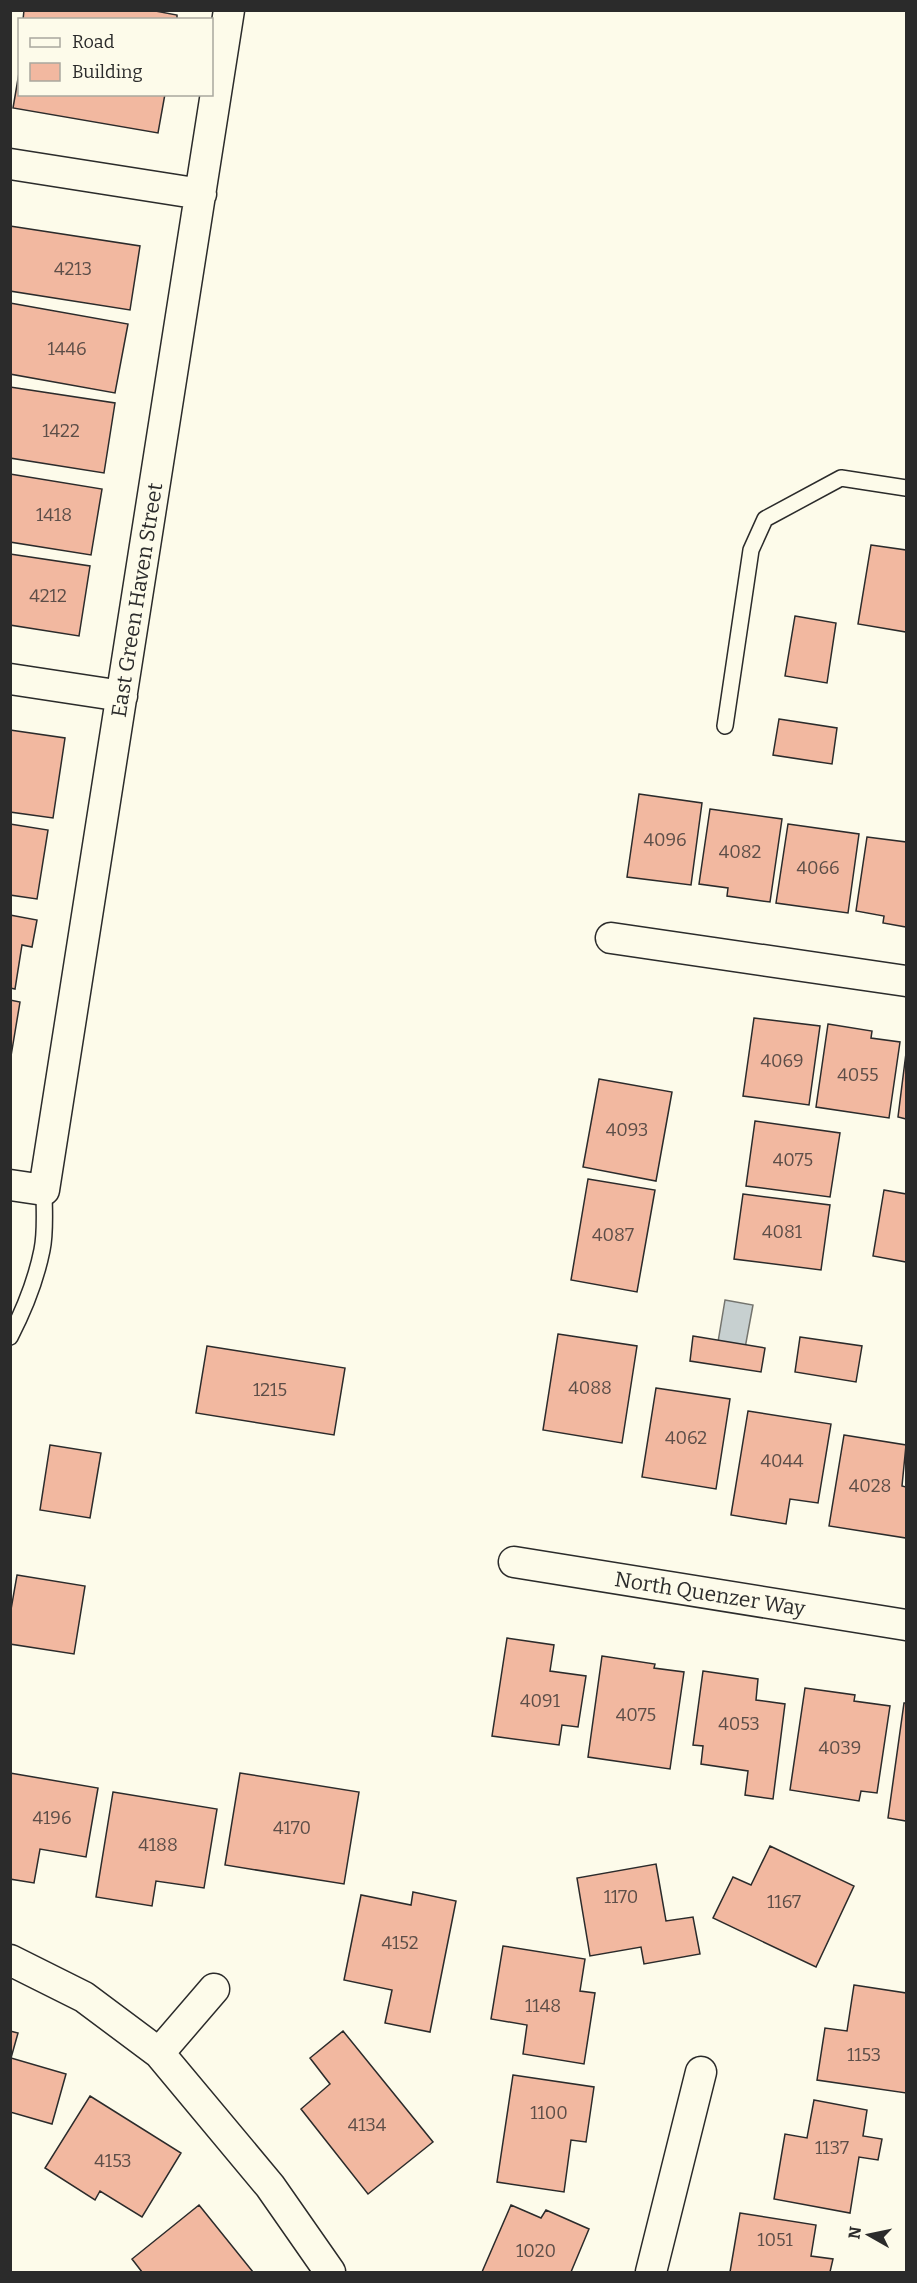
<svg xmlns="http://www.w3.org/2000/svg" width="917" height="2283" font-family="Bitter,serif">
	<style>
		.water { fill: #c7d0d0; stroke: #74746e; stroke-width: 1.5 }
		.building { fill: #f2b8a0; stroke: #2b2b2b; stroke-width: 1.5 }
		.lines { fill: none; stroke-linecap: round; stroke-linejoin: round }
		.service-casing { stroke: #2b2b2b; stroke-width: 18 }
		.minor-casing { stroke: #2b2b2b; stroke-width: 33 }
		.service { stroke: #fdfbea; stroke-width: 15 }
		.minor { stroke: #fdfbea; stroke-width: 30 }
		.labels { text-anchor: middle; stroke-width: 4.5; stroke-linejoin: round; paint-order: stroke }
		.number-label { font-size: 18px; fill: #5d4e48 }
		.street-label { font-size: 21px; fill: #2b2b2b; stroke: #fdfbea }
	</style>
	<rect width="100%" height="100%" fill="#fdfbea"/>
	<path class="water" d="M 725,1300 L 753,1305 L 743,1359 L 716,1354 Z"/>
	<path class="building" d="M 24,10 L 150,10 L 177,15 L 177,20 L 23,20 Z
		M 20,67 L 20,94 L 165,94 L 158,133 L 13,108 Z
		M 10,226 L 140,246 L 130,310 L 10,291 Z
		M 10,303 L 128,324 L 115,393 L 10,374 Z
		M 10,387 L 115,403 L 104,473 L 10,458 Z
		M 10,474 L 102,489 L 91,555 L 10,542 Z
		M 871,545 L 906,550 L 906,632 L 858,624 Z
		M 10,554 L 90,566 L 79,636 L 10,625 Z
		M 795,616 L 836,623 L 827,683 L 785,676 Z
		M 779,719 L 837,728 L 832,764 L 773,755 Z
		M 10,730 L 65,738 L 53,818 L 10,812 Z
		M 639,794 L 702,803 L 691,885 L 627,877 Z
		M 710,809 L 782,819 L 770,902 L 727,896 L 728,888 L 699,884 Z
		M 10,824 L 48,830 L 37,899 L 10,895 Z
		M 788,824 L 859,834 L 848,913 L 776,903 Z
		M 867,837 L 906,842 L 906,927 L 883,923 L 884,916 L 856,911 Z
		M 10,915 L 37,920 L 32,947 L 22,945 L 15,989 L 10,988 Z
		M 10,1000 L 20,1002 L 10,1062 Z
		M 754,1018 L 820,1026 L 809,1105 L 743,1096 Z
		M 828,1024 L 872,1031 L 871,1038 L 900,1042 L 889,1118 L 816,1107 Z
		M 906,1053 L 906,1119 L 898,1117 Z
		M 599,1079 L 672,1092 L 656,1181 L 583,1167 Z
		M 755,1121 L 840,1133 L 830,1197 L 746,1186 Z
		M 588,1179 L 655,1190 L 637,1292 L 571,1280 Z
		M 884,1190 L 906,1194 L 906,1262 L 873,1256 Z
		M 743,1194 L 830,1205 L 821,1270 L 734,1259 Z
		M 558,1334 L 637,1346 L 622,1443 L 543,1430 Z
		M 693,1336 L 765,1348 L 761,1372 L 690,1361 Z
		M 800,1337 L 862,1346 L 856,1382 L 795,1372 Z
		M 207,1346 L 345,1368 L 334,1435 L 196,1413 Z
		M 656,1388 L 730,1399 L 716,1489 L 642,1477 Z
		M 748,1411 L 831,1424 L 818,1503 L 790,1499 L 786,1524 L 731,1515 Z
		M 844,1435 L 906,1445 L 902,1486 L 906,1487 L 906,1538 L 829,1526 Z
		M 50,1445 L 101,1453 L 90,1518 L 40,1510 Z
		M 17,1575 L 85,1586 L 74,1654 L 10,1644 L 10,1615 Z
		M 507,1638 L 554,1645 L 550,1671 L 586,1676 L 578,1727 L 562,1725 L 559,1745 L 492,1736 Z
		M 602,1656 L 655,1664 L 654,1668 L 684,1672 L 670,1769 L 588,1757 Z
		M 703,1671 L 758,1679 L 756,1700 L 785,1704 L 773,1799 L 745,1795 L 748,1771 L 701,1764 L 703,1746 L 693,1745 Z
		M 805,1688 L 855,1695 L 854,1701 L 890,1706 L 877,1793 L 861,1791 L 859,1801 L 790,1790 Z
		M 904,1703 L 906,1703 L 906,1821 L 888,1818 Z
		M 10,1773 L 98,1788 L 86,1857 L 40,1849 L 34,1883 L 10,1879 Z
		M 240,1773 L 359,1792 L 344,1884 L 225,1865 Z
		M 113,1792 L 217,1809 L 204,1888 L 156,1881 L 152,1906 L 96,1897 Z
		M 770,1846 L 854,1886 L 816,1967 L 713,1918 L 733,1877 L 751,1885 Z
		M 656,1864 L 666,1921 L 693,1917 L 700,1954 L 644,1964 L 641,1947 L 590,1956 L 577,1878 Z
		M 413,1892 L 456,1901 L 430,2032 L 385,2023 L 392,1990 L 344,1980 L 361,1895 L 411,1905 Z
		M 503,1946 L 585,1959 L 580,1991 L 595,1993 L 584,2064 L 523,2054 L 527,2025 L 491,2019 Z
		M 854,1985 L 906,1993 L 906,2093 L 817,2080 L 825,2028 L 847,2031 Z
		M 10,2031 L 18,2033 L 11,2058 L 66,2074 L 52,2124 L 10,2112 Z
		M 343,2031 L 433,2142 L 368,2194 L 301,2109 L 330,2084 L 310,2058 Z
		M 513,2075 L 594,2087 L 586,2142 L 571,2140 L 564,2192 L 497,2182 Z
		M 90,2096 L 181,2153 L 142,2217 L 100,2191 L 95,2200 L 45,2168 Z
		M 814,2100 L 867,2110 L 863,2136 L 882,2139 L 878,2160 L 859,2157 L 850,2213 L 774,2199 L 785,2134 L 807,2138 Z
		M 199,2205 L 253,2272 L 142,2272 L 132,2259 Z
		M 511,2205 L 541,2218 L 546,2210 L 589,2229 L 571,2272 L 482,2272 Z
		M 740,2213 L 816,2225 L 811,2256 L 833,2259 L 830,2272 L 730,2272 Z"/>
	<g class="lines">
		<g class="service-casing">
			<path id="service" d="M 725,726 L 751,550 L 765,519 L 841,478 L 906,488
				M 10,1337 C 24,1310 36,1280 42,1250 C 46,1231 44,1210 44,1190"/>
		</g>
		<g class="minor-casing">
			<path id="minor" d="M 10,164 L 201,194
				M 10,679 L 122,696
				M 611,938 L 906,981
				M 10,1185 L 44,1190 L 229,10
				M 514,1562 L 906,1625
				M 10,1960 L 84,1997 L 159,2053 L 270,2186 L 330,2272
				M 159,2053 L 214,1989
				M 651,2272 L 701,2072"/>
		</g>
		<use href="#service" class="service"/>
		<use href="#minor" class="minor"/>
	</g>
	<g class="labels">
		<g class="number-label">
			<text x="73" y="275">4213</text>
			<text x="67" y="355">1446</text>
			<text x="61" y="437">1422</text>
			<text x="54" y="521">1418</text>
			<text x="48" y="602">4212</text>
			<text x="665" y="846">4096</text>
			<text x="740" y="858">4082</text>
			<text x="818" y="874">4066</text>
			<text x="782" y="1067">4069</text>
			<text x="858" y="1081">4055</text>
			<text x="627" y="1136">4093</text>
			<text x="793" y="1166">4075</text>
			<text x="782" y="1238">4081</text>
			<text x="613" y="1241">4087</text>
			<text x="590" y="1394">4088</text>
			<text x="270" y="1396">1215</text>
			<text x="686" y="1444">4062</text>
			<text x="782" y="1467">4044</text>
			<text x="870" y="1492">4028</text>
			<text x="540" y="1707">4091</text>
			<text x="636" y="1721">4075</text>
			<text x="739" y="1730">4053</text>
			<text x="840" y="1754">4039</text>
			<text x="52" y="1824">4196</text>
			<text x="292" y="1834">4170</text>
			<text x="158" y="1851">4188</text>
			<text x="621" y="1903">1170</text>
			<text x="784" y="1908">1167</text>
			<text x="400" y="1949">4152</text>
			<text x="543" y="2012">1148</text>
			<text x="864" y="2061">1153</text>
			<text x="549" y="2119">1100</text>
			<text x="367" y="2131">4134</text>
			<text x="832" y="2154">1137</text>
			<text x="113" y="2167">4153</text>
			<text x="775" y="2246">1051</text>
			<text x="536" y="2257">1020</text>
		</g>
		<g class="street-label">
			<text transform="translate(137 600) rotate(-81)" y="7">East Green Haven Street</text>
			<text transform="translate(710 1594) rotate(9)" y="7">North Quenzer Way</text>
		</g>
	</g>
	<rect width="917" height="2283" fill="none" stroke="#2b2b2b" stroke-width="24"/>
	<rect x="18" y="18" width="195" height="78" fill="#fdfbea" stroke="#a9a89e" stroke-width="1.5"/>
	<rect x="30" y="38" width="30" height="9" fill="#fdfbea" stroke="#a9a89e" stroke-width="1.5"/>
	<text x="72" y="48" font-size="18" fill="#2b2b2b">Road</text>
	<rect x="30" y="63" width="30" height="18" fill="#f2b8a0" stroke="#a9a89e" stroke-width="1.5"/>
	<text x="72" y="78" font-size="18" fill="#2b2b2b">Building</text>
	<g transform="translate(869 2235) rotate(279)" stroke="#fdfbea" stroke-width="4.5" paint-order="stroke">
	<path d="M0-4.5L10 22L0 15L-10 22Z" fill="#2b2b2b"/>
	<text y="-9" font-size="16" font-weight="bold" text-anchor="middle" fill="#2b2b2b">N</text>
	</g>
</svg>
